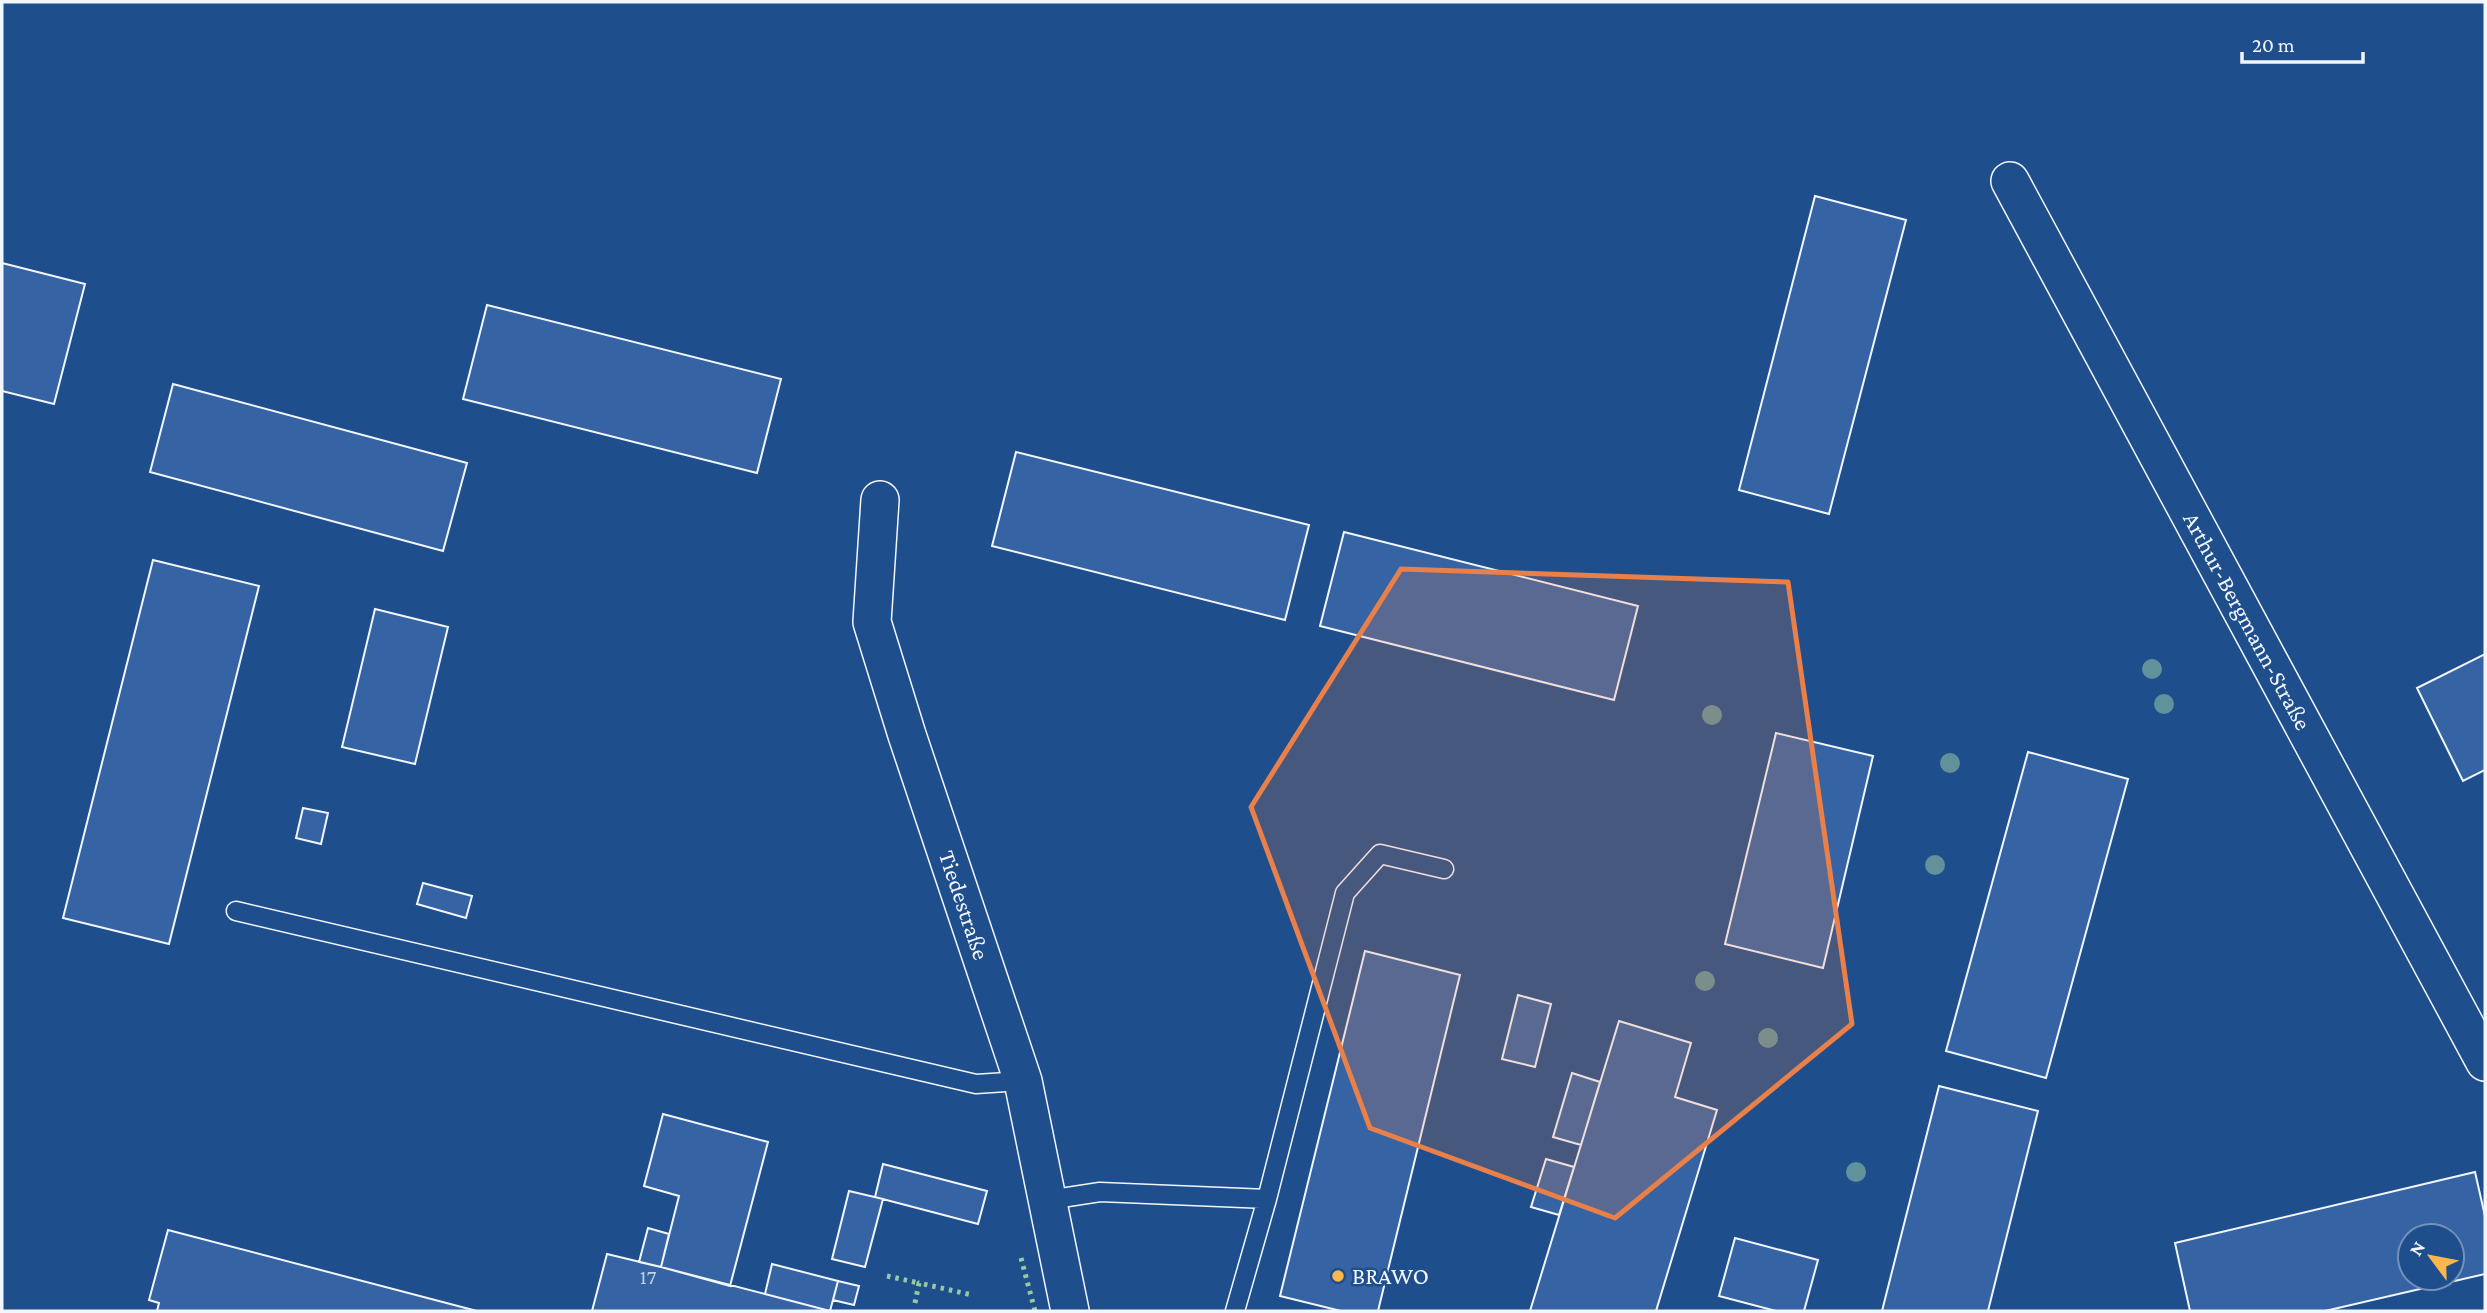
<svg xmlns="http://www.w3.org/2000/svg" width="2487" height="1313" font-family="'Crimson Pro',serif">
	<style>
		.building { fill: #3563a3; stroke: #f2f6ff; stroke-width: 2; fill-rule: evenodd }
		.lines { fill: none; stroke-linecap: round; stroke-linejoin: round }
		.lane-casing { stroke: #f2f6ff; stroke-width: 21 }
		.street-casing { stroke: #f2f6ff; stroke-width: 40 }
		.lane { stroke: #1f4e8c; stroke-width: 18 }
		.street { stroke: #1f4e8c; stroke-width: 37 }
		.hedge { stroke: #97c8a6; stroke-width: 5; stroke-dasharray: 3.5 5; stroke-linecap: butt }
		.tree { fill: #61919a }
		.marked { fill: #ea8049; fill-opacity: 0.2; stroke: #ea8049; stroke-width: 5; stroke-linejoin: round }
		.poi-dot { fill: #ffb74d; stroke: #1f4e8c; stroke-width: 2.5 }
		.labels { text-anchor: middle; stroke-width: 5; stroke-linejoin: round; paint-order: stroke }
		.number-label { font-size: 21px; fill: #c3d1e8 }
		.street-label { font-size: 24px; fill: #f2f6ff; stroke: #1f4e8c }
		.poi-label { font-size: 24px; fill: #f2f6ff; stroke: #1f4e8c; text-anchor: start }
	</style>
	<rect width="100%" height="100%" fill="#1f4e8c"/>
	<path class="building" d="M 1815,196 L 1906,220 L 1829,514 L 1739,490 Z
		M 2,263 L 85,284 L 54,404 L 2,391 Z
		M 487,305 L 781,379 L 757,473 L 463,399 Z
		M 173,384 L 467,463 L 443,551 L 150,472 Z
		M 1016,452 L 1309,525 L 1285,620 L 992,546 Z
		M 1344,532 L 1638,606 L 1614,700 L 1320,626 Z
		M 153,560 L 259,586 L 169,944 L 63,918 Z
		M 375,609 L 448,627 L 415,764 L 342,747 Z
		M 2485,654 L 2485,770 L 2463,781 L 2417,688 Z
		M 1776,733 L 1873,756 L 1823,968 L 1725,944 Z
		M 2028,752 L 2128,779 L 2046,1078 L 1946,1051 Z
		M 303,808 L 328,813 L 321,844 L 296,838 Z
		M 423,883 L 472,896 L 466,918 L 417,904 Z
		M 1365,951 L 1460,975 L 1378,1311 L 1341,1311 L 1280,1296 Z
		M 1518,995 L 1551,1004 L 1535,1067 L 1502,1059 Z
		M 1619,1021 L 1691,1043 L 1675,1097 L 1717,1110 L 1656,1311 L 1530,1311 Z
		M 1572,1073 L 1600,1082 L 1581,1145 L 1553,1137 Z
		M 1939,1086 L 2038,1111 L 1988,1311 L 1882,1311 Z
		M 663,1114 L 768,1142 L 730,1286 L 661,1267 L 679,1196 L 644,1186 Z
		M 1546,1159 L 1574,1167 L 1559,1215 L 1531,1207 Z
		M 883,1164 L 987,1191 L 978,1224 L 875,1197 Z
		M 2475,1172 L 2485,1216 L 2485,1274 L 2325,1311 L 2190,1311 L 2175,1243 ZM 2410,1236 L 2452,1236 L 2452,1278 L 2410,1278 Z
		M 849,1191 L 883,1199 L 865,1267 L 832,1259 Z
		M 648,1228 L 669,1234 L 661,1267 L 639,1262 Z
		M 168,1230 L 477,1311 L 157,1311 L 159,1303 L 149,1300 Z
		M 1735,1238 L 1818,1260 L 1804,1311 L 1776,1311 L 1719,1296 Z
		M 607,1254 L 661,1267 L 830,1311 L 592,1311 Z
		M 772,1264 L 838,1281 L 830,1311 L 765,1294 Z
		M 838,1281 L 859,1286 L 854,1305 L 833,1300 Z"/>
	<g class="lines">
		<g class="lane-casing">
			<path id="lane" d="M 236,911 L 976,1084 L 1023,1081
				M 1048,1200 L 1100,1192 L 1267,1199
				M 1235,1311 L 1267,1199 L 1345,893 L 1380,854 L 1444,869"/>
		</g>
		<g class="street-casing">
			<g id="street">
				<path id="s1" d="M 2010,181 L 2485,1062"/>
				<path id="s2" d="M 880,500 L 872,622 L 907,735 L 1023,1081 L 1070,1311"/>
			</g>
		</g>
		<use href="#lane" class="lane"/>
		<use href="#street" class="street"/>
		<path class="hedge" d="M 1021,1258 L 1035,1311
			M 887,1276 L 919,1283
			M 915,1303 L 919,1283 L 972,1295"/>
	</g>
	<g class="tree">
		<circle cx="2152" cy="669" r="10"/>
		<circle cx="2164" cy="704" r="10"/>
		<circle cx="1712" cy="715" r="10"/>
		<circle cx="1950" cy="763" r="10"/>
		<circle cx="1935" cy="865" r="10"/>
		<circle cx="1705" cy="981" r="10"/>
		<circle cx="1768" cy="1038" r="10"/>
		<circle cx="1856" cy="1172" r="10"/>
	</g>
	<path class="marked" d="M 1401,569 L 1788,582 L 1852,1024 L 1615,1218 L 1370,1128 L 1251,807 Z"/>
	<circle class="poi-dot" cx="1338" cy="1276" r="7"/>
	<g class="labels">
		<g class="number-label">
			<text x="648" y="1284">17</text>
		</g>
		<g class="street-label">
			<text dy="8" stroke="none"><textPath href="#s1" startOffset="500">Arthur-Bergmann-Straße</textPath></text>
			<text dy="8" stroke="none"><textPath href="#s2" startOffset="420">Tiedestraße</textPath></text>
		</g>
		<g class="poi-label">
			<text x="1352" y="1284">BRAWO</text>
		</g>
	</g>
	<rect width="2487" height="1313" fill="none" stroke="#f2f6ff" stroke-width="7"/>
	<g transform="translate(2431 1257) rotate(302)"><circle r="33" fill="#1f4e8c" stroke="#7391ba" stroke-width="2"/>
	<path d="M0-5L12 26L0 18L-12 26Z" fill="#ffb74d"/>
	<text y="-10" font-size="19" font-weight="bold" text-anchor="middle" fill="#f2f6ff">N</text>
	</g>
	<path d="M2242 52v10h121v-10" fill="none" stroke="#f2f6ff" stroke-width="3.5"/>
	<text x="2252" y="52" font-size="21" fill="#f2f6ff" stroke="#1f4e8c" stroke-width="5" paint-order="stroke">20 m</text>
</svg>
